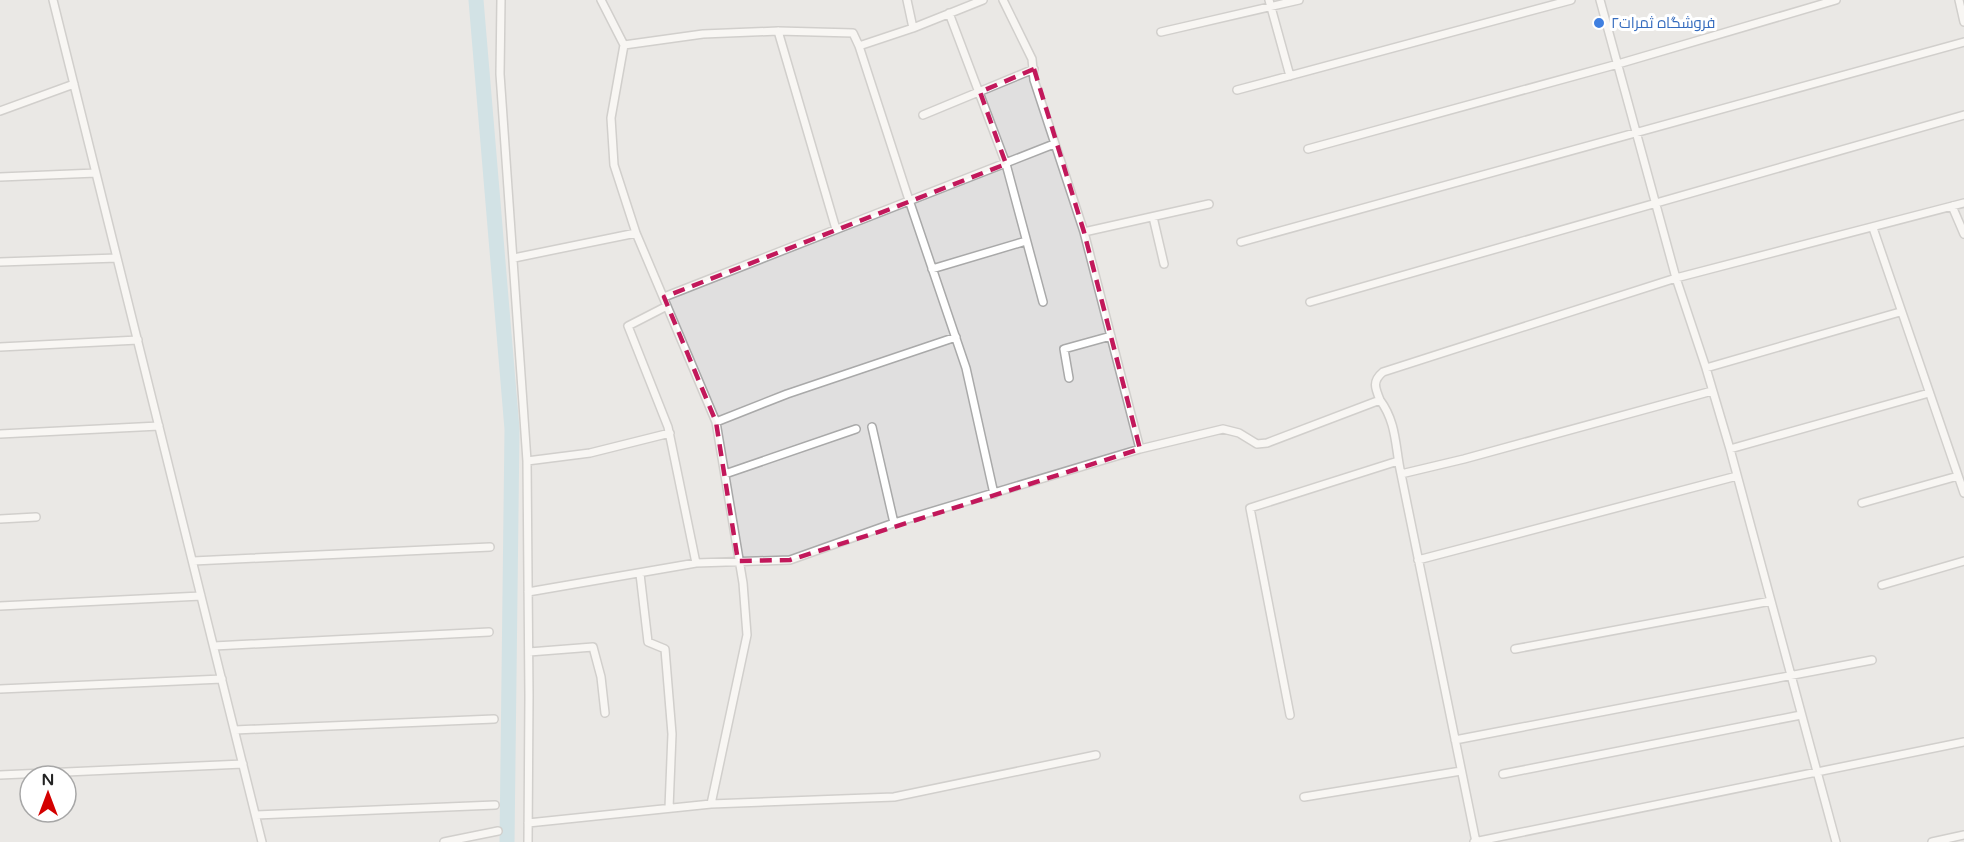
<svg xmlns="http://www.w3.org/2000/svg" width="1964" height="842" font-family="'Varela Round',Cairo,sans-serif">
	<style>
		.residential { fill: #e0dfdf; fill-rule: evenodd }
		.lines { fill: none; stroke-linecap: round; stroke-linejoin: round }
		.river { stroke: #aad3df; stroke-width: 15 }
		.minor-casing { stroke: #a9a9a9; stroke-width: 10 }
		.minor { stroke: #fff; stroke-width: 7 }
		.marked { fill: none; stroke: #c2185b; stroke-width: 4.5; stroke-dasharray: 12 8; stroke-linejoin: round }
		.shop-dot { fill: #3f7fe0; stroke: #fff; stroke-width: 2 }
		.labels { text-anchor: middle; stroke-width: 6; stroke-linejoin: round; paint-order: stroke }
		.shop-label { font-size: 15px; fill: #366cbe; stroke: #fff; text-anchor: start }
	</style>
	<rect width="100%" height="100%" fill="#f2efe9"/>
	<path class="residential" d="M 0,0 L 1964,0 L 1964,842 L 0,842 ZM 30,776 L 66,776 L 66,812 L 30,812 Z"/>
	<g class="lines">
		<path class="river" d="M 476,0 L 512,429 L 507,842"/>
		<g class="minor-casing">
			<path id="minor" d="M 53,0 L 262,842
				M 501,0 L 500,74 L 527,461 L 529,696 L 528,842
				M 907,0 L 913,28
				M 1003,0 L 1032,59 L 1034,80 L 1084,232 L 1140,449
				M 1269,0 L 1290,76
				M 1600,0 L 1676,278 L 1706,368 L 1730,449 L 1836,842
				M 1959,0 L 1964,22
				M 949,13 L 1006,164 L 1043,302
				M 778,31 L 836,229
				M 1161,32 L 1299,0
				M 624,45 L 703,34 L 778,31 L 853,33 L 859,46 L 909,200 L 966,368 L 994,494
				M 859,46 L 913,28 L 983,0
				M 1237,90 L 1571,0
				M 0,111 L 74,84
				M 923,115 L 1034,69
				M 1308,149 L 1618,64 L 1836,0
				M 0,177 L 96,173
				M 1952,206 L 1964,234
				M 1153,217 L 1164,264
				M 1873,228 L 1964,493
				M 1084,232 L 1209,204
				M 1241,242 L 1964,42
				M 514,258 L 636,233
				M 0,262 L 117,258
				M 932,269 L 1026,241
				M 664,297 L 1054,144
				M 1310,302 L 1964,115
				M 667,306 L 628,326 L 668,427 L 696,563
				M 0,347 L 138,340
				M 1706,368 L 1900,312
				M 1069,378 L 1064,349 L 1111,336
				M 1380,400 C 1397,423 1395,447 1401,474 L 1476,842
				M 716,422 L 787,394 L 956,337
				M 872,427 L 894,523
				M 0,434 L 159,426
				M 1730,449 L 1929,393
				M 527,461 L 590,453 L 670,433
				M 725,474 L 856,429
				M 1401,474 L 1464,459 L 1712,391
				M 1862,503 L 1958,476
				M 0,519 L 36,517
				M 1418,560 L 1737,476
				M 193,561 L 490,547
				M 640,574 L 648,642 L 665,649 L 672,734 L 669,808
				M 1882,585 L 1964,561
				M 528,592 L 696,563 L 790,560 L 894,523 L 1140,449 L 1223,429 L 1239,433 L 1257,444 L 1267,443 L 1380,400 C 1375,388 1372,381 1383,372 L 1676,278 L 1964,203
				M 0,606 L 201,596
				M 214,646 L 489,632
				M 1515,649 L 1771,601
				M 529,652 L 593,647 L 601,677 L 605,713
				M 0,689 L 222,679
				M 1290,715 L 1250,508 L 1398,461
				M 235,730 L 494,719
				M 1455,740 L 1872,660
				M 1503,774 L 1801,715
				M 0,775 L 243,764
				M 1304,797 L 1461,771
				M 711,804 L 894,797 L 1096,755
				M 256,815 L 495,805
				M 528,823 L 711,804 L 747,635 L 743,583 L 716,422 L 636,233 L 614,165 L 611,118 L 624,45 L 601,0
				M 444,842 L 498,831
				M 1474,842 L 1964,742
				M 1932,842 L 1964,835"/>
		</g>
		<use href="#minor" class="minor"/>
	</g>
	<path d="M0 0H1964V842H0ZM 1034,69 L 1084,232 L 1140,449 L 790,560 L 738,561 L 716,422 L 664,297 L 1006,164 L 980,92 Z" fill="#f2efe9" fill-opacity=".55" fill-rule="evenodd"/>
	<path class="marked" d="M 1034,69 L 1084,232 L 1140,449 L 790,560 L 738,561 L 716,422 L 664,297 L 1006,164 L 980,92 Z"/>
	<circle class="shop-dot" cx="1599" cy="23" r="6"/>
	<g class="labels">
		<g class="shop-label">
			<text x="1611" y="28">فروشگاه ثمرات٢</text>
		</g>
	</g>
	<g transform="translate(48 794)"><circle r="28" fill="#ffffff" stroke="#a7a7a7" stroke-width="1.5"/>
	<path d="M0-4.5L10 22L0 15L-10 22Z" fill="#d40000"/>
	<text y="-9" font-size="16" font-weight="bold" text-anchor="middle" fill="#222222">N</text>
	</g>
</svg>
